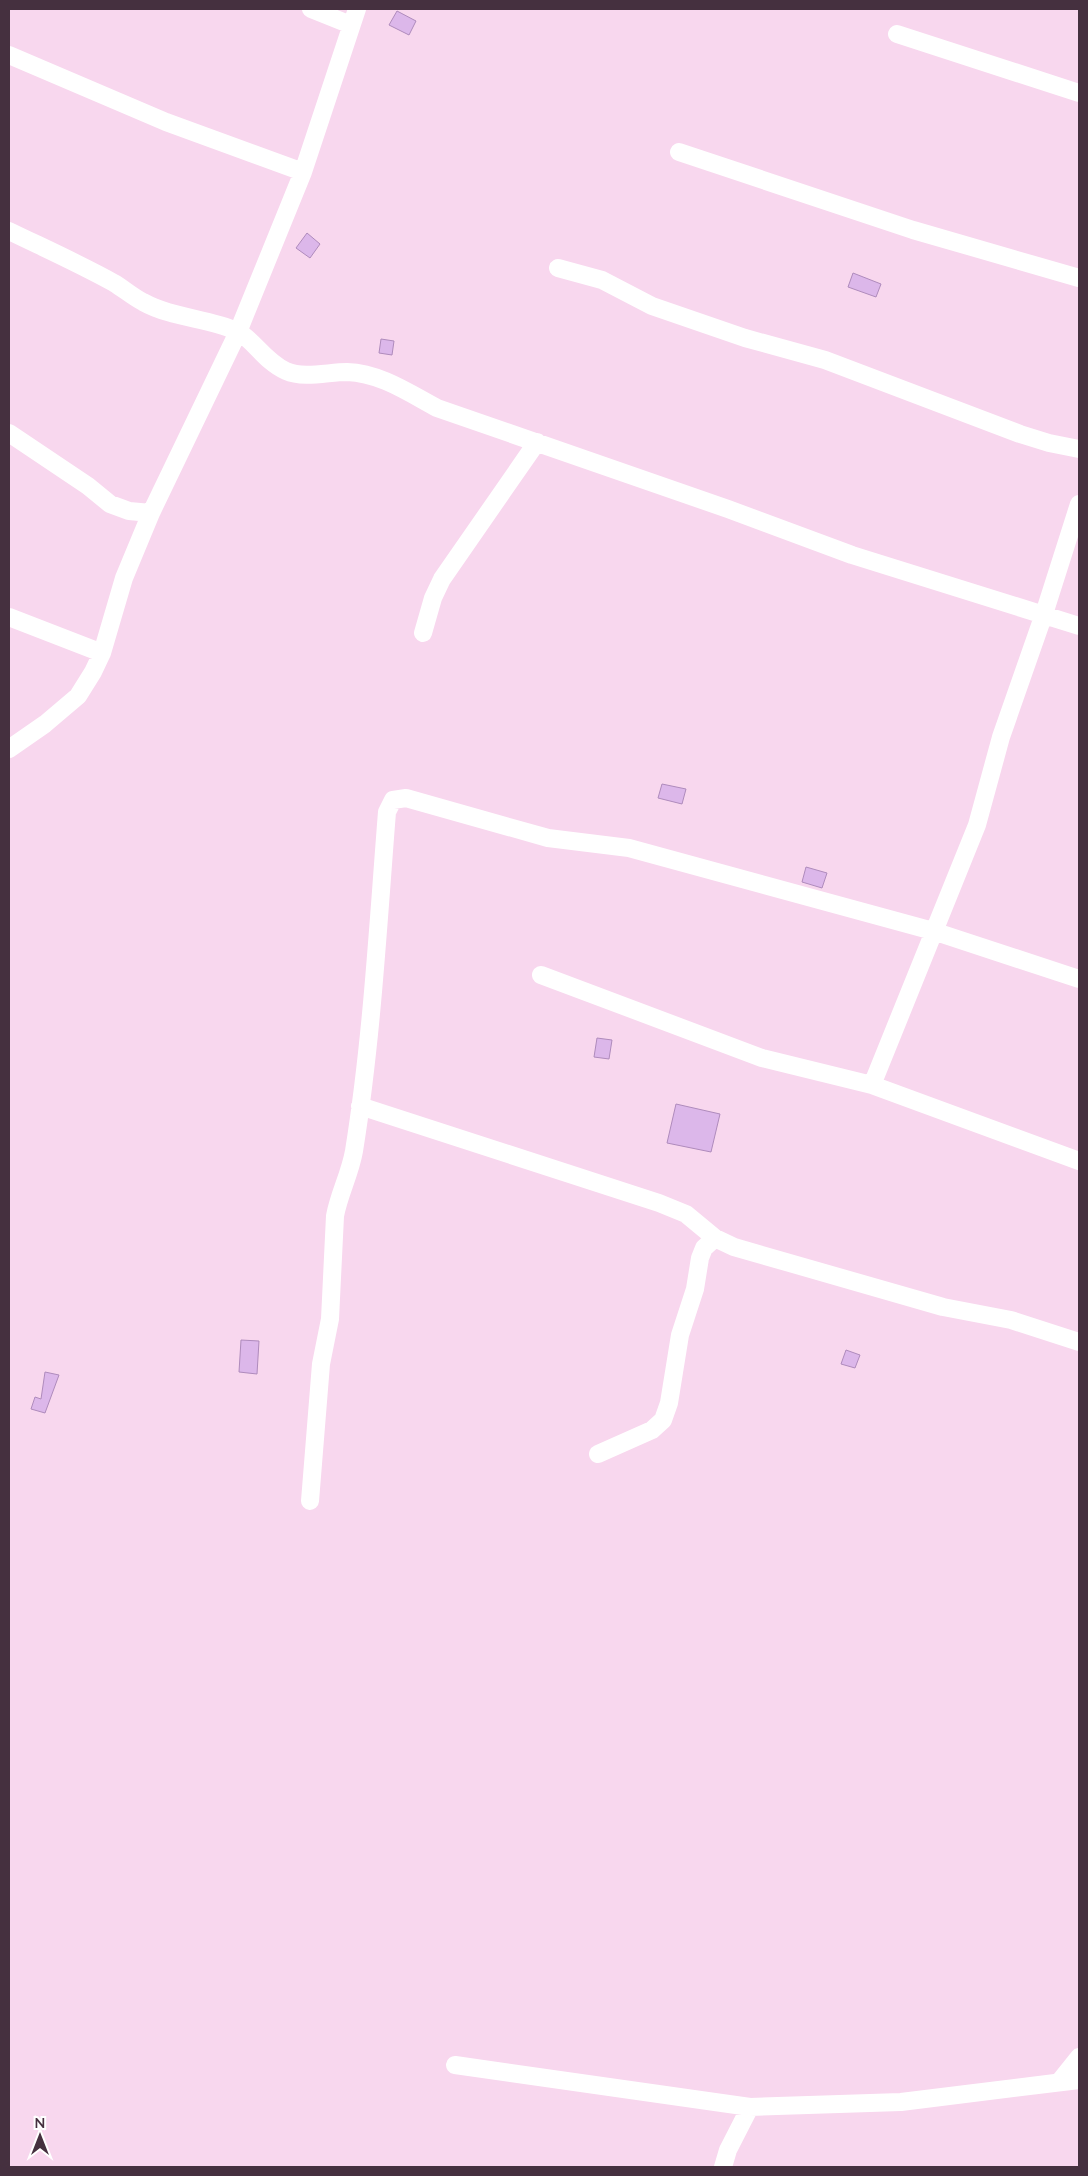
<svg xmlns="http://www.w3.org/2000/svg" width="1088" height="2176" font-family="Lato,sans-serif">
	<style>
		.building { fill: #dcb7ea; stroke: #af8bbc }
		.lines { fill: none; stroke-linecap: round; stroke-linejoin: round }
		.minor { stroke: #fff; stroke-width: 18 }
	</style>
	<rect width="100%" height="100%" fill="#f8d7ee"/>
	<path class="building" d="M 397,11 L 416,21 L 409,35 L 389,25 Z
		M 307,233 L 320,244 L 310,258 L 296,248 Z
		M 853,273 L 881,284 L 876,297 L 848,287 Z
		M 381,339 L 394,341 L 392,355 L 379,353 Z
		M 662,784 L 686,789 L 682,804 L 658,798 Z
		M 806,867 L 827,873 L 822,888 L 802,882 Z
		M 597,1038 L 612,1040 L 609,1059 L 594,1057 Z
		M 676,1104 L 720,1114 L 711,1152 L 667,1143 Z
		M 241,1340 L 259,1341 L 257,1374 L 239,1372 Z
		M 846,1350 L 860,1355 L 855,1368 L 841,1364 Z
		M 45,1372 L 59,1375 L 45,1413 L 31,1409 L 35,1397 L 41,1399 Z"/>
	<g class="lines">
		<path class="minor" d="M 311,9 L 351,25
			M 897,34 L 1079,93
			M 9,55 L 166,122 L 303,172
			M 679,152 L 913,230 L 1079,278
			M 9,231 C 44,248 80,264 114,283 C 124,289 133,297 143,302 C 172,318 207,318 237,331 C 253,339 265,362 286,371 C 304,379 328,372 347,372 C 380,373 409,393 437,408 L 728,509 L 852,555 L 1079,626
			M 558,268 L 602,280 L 652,306 L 745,338 L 825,360 L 1020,434 L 1049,443 L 1079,449
			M 9,433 L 88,486 L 110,504 L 129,511 L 151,513
			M 9,617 L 102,653
			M 423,633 L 433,598 L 442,579 L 537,442
			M 9,749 L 45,724 L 78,696 L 93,672 L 102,653 L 124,578 L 151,513 L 238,332 L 303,172 L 357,9
			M 541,975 L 762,1058 L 872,1085 L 1079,1161
			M 872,1085 L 977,825 L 1001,737 L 1044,614 L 1079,504
			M 360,1106 L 659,1203 L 686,1214 L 715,1238 L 734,1247 L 943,1307 L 1011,1320 L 1079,1342
			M 598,1454 L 652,1430 L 663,1420 L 669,1403 L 680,1335 L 695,1289 L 700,1258 L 704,1248 L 715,1238
			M 310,1501 L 321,1364 L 330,1319 L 335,1216 C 339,1194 350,1174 354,1151 C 372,1039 378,925 387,812 L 393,800 L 406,798 L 548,838 L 629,848 L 933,931 L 1079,979
			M 455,2065 L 750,2107 L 901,2102 L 1079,2080
			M 1059,2082 L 1079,2057
			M 723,2167 L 728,2150 L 750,2107"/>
	</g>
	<rect width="1088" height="2176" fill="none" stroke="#45303f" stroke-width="20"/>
	<g transform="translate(40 2136)" stroke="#ffffff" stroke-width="4" paint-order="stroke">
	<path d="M0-4L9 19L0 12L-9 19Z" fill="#45303f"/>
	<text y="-8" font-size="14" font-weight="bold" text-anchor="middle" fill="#45303f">N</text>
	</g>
</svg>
